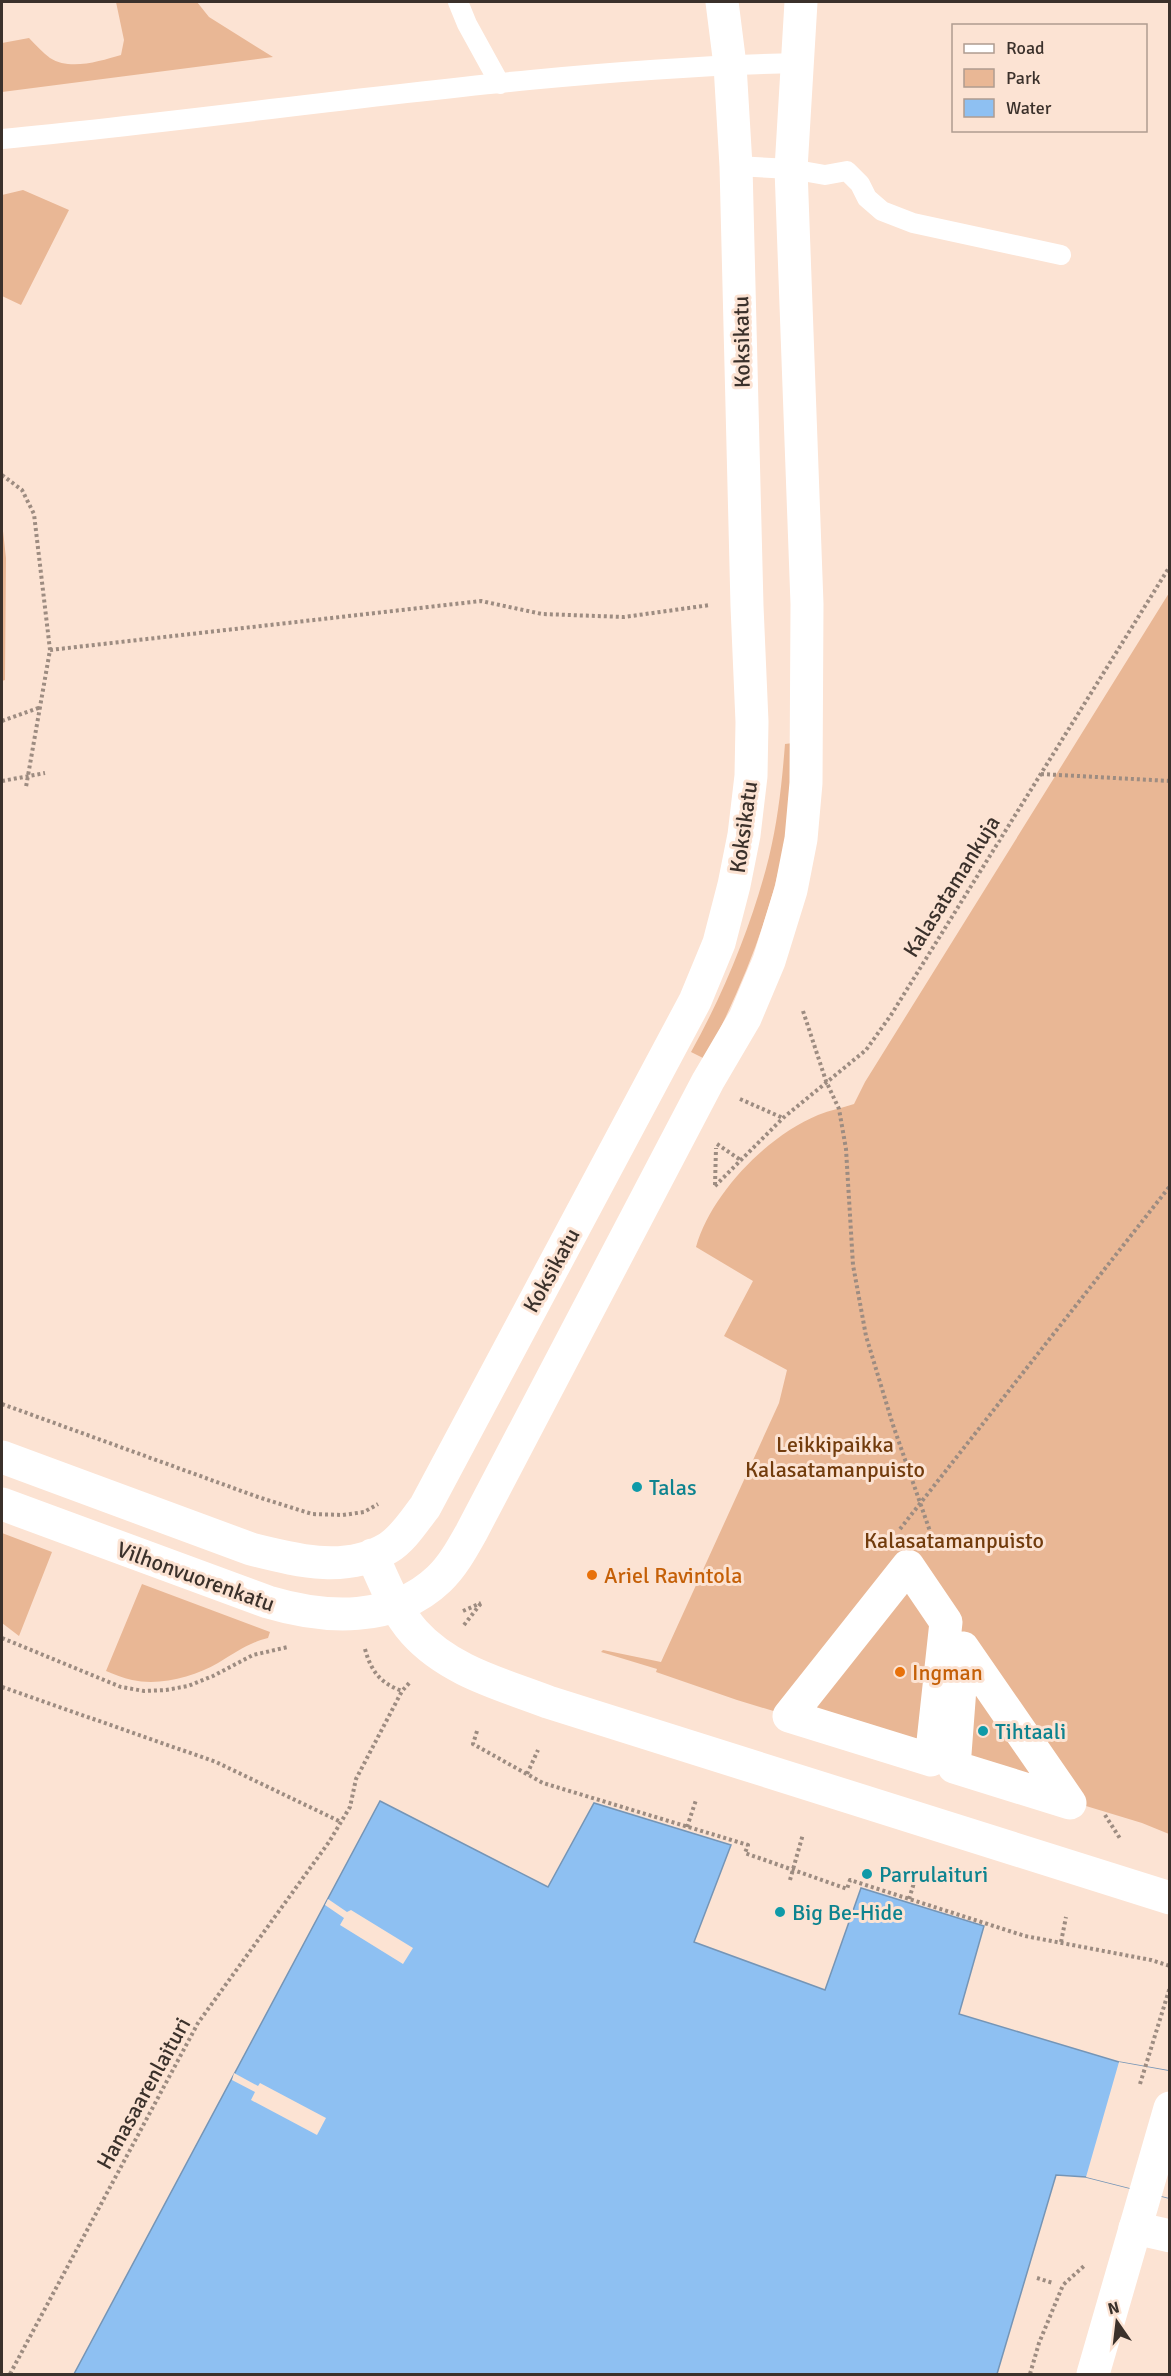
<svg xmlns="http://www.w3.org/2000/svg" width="1171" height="2376" font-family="Signika,sans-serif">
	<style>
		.green { fill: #e9b795 }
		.water { fill: #8ec0f2; stroke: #7595b6; stroke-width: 1.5 }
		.pier { fill: #fce3d3 }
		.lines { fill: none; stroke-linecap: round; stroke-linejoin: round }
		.path { stroke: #9d8c81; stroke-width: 4; stroke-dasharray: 3 3; stroke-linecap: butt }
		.lane { stroke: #fff; stroke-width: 20 }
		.street { stroke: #fff; stroke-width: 33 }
		.secondary { stroke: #fff; stroke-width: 33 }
		.culture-dot { fill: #0f9aa8; stroke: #fce3d3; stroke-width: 2 }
		.food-dot { fill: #e8710a; stroke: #fce3d3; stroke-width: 2 }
		.labels { text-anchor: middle; stroke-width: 6; stroke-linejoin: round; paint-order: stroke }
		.street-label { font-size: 22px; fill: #3b312b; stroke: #fce3d3 }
		.park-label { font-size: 22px; fill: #723c0d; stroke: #fce3d3 }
		.culture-label { font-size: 22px; fill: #0d838f; stroke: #fce3d3; text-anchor: start }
		.food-label { font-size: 22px; fill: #c56008; stroke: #fce3d3; text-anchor: start }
	</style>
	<rect width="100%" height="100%" fill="#fce3d3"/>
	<path class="green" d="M 116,2 L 197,2 L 209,17 L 273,57 L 2,92 L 2,43 L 29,38 C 36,45 43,53 50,58 C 70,71 100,61 121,55 L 124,40 Z
		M 23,190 L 69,210 L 21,305 L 2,296 L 2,195 Z
		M 2,522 L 6,558 L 5,680 L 2,681 Z
		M 1169,593 L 1169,1834 L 1142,1823 L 737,1700 L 656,1672 L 657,1669 L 601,1652 L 603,1650 L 661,1662 L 779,1403 L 787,1370 L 724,1336 L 753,1281 L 696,1247 C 711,1194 767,1136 818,1115 C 830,1110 842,1108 854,1104 L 865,1082 Z
		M 793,743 C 791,773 791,805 786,835 C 772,915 742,987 705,1059 L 691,1052 C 724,993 753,922 769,857 C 778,820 782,782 785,744 Z
		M 2,1533 L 52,1552 L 19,1636 L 2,1623 Z
		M 142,1584 L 270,1632 L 268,1638 C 248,1643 235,1653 218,1663 C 194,1677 160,1686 132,1680 C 123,1678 114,1674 106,1671 Z"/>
	<path class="water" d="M 380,1801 L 548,1887 L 594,1803 L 731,1845 L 694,1942 L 825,1990 L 861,1888 L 984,1926 L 959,2014 L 1119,2062 L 1169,2071 L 1169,2198 L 1086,2177 L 1056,2175 L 997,2374 L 74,2374 Z"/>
	<path class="pier" d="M 328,1899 L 347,1912 L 351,1910 L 413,1948 L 403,1964 L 340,1925 L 344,1918 L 325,1905 Z
		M 1119,2062 L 1169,2071 L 1169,2198 L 1086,2177 Z
		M 234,2073 L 258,2086 L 260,2083 L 326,2118 L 317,2135 L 251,2100 L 255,2092 L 232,2080 Z"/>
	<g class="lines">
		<path class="path" d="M 2,475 L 22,490 L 34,514 L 50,650 L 26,787
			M 50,650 L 481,601 L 542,614 L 624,617 L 710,605
			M 2,721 L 41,707
			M 1041,774 L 1170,781
			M 2,781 L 45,773
			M 803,1011 L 826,1081 L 839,1109 L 846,1149 L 853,1265 L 866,1336 L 893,1425 L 932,1537
			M 740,1099 L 783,1118
			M 717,1144 L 742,1161
			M 715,1185 L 716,1148
			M 715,1186 L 783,1118 L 866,1050 L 891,1015 L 1170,566
			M 2,1404 L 258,1497 L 312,1514 L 343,1515 L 364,1512 L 378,1504
			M 900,1529 L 1170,1186
			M 463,1611 L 481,1603
			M 464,1625 L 482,1602
			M 2,1638 L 121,1687 L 144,1691 L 166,1690 L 188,1686 L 213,1676 L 253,1655 L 288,1647
			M 365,1649 C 371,1671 380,1683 402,1691
			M 2,1687 L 216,1762 L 341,1822
			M 477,1731 L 473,1744 L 543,1783 L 748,1845 L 745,1853 L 847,1889 L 850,1880 L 1025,1936 L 1151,1960 L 1170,1966
			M 527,1774 L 538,1750
			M 1105,1815 L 1121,1840
			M 687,1827 L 696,1800
			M 790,1880 L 803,1834
			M 909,1899 L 918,1870
			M 1061,1942 L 1066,1917
			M 1140,2084 L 1170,1987
			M 1037,2278 L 1053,2283
			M 10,2374 L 198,2023 L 329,1842 L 350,1807 L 356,1779 L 402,1691 L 411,1681
			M 1030,2374 L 1039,2343 L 1063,2285 L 1084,2266"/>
		<path class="lane" d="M 458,2 L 467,24 L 500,84
			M 2,139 C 267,114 531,69 798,63
			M 736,166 L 791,169 L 825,175 L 847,171 L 860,184 L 867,198 L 882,211 L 913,223 L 1061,255"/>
		<path class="street" d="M 908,1566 L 946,1622 L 931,1760 L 789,1716 Z
			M 963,1648 L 1070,1803 L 954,1767 Z
			M 1135,2228 L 1170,2236"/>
		<path class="secondary" d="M 2,1457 L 251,1549 C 296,1560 345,1574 388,1548 C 403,1539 414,1521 425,1507 L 695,1001 L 719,943 L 734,885 L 744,835 L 751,776 L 752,722 L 747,606 L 736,166 L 730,65 L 722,2
			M 2,1504 L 268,1602 C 325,1619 393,1623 439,1579 C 452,1567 462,1549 471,1533 L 708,1081 L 745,1018 L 769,961 L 791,890 L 801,839 L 806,783 L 807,604 L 791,169 L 801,2
			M 372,1555 C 384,1581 395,1611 414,1632 C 449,1671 501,1684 548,1702 L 1170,1898
			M 1093,2374 L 1170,2108"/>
	</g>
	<g class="culture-dot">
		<circle cx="637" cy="1487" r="6"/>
		<circle cx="983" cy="1731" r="6"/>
		<circle cx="867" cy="1874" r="6"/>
		<circle cx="780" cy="1912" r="6"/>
	</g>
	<g class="food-dot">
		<circle cx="592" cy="1575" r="6"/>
		<circle cx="900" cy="1672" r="6"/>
	</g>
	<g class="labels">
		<g class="street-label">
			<text transform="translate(741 342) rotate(-91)" y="8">Koksikatu</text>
			<text transform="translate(743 827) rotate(-82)" y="8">Koksikatu</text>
			<text transform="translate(951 886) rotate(-58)" y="8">Kalasatamankuja</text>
			<text transform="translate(551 1270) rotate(-61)" y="8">Koksikatu</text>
			<text transform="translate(196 1576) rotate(20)" y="8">Vilhonvuorenkatu</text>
			<text transform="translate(143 2093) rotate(-61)" y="8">Hanasaarenlaituri</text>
		</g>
		<g class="park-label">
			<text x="835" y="1452">Leikkipaikka<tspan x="835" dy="25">Kalasatamanpuisto</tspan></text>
			<text x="954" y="1548">Kalasatamanpuisto</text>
		</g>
		<g class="culture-label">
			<text x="649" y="1495">Talas</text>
			<text x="995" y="1739">Tihtaali</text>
			<text x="879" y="1882">Parrulaituri</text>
			<text x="792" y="1920">Big Be-Hide</text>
		</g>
		<g class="food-label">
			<text x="604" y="1583">Ariel Ravintola</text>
			<text x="912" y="1680">Ingman</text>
		</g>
	</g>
	<rect width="1171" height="2376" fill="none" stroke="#3b312b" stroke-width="6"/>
	<rect x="952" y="24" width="195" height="108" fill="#fce3d3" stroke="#af9c90" stroke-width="1.5"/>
	<rect x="964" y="44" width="30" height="9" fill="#ffffff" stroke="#af9c90" stroke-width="1.5"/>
	<text x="1006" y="54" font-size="18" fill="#3b312b">Road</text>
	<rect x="964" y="69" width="30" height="18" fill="#e9b795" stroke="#af9c90" stroke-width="1.5"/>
	<text x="1006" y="84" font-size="18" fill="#3b312b">Park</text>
	<rect x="964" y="99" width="30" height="18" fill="#8ec0f2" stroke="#af9c90" stroke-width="1.5"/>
	<text x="1006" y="114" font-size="18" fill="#3b312b">Water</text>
	<g transform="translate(1117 2322) rotate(346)" stroke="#fce3d3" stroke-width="4.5" paint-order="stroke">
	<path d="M0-4.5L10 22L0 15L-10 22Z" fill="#3b312b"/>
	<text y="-9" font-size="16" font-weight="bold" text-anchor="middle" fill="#3b312b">N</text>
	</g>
</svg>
